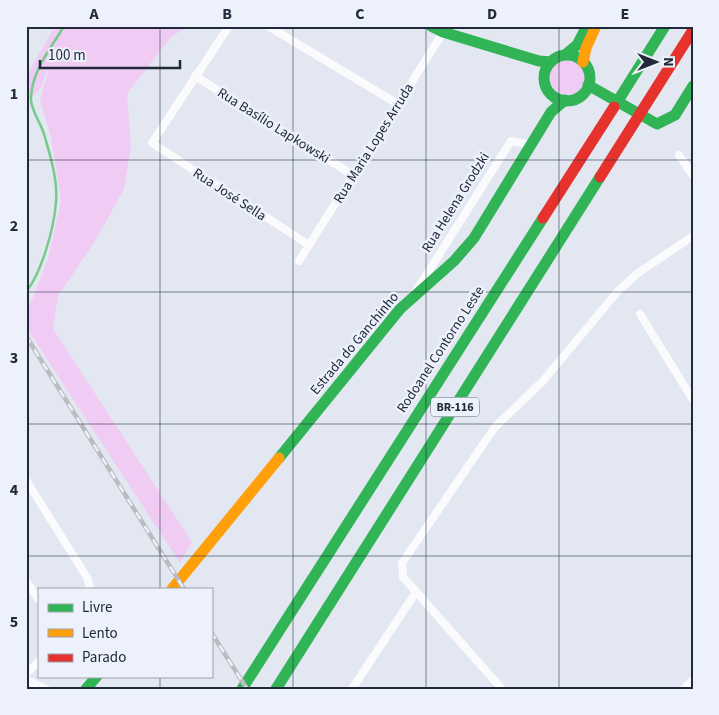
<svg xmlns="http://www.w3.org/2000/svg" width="719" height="715" font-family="'Source Sans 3',sans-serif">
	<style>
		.green { fill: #f0ccf5 }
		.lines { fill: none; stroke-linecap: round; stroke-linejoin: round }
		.stream { stroke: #76ca8c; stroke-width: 2.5 }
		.street { stroke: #fbfbfd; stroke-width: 8 }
		.fast { stroke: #30b455; stroke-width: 11 }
		.slow { stroke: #ff9f0a; stroke-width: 11 }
		.jam { stroke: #e5322d; stroke-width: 11 }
		.rail-casing { stroke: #babcc0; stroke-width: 4.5 }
		.rail { stroke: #edf1fb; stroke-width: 2.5; stroke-dasharray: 8; stroke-linecap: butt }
		.grid { fill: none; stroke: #22293b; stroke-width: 1; stroke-opacity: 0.55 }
		.labels { text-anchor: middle; stroke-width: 5; stroke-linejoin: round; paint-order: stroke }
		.shield { fill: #edf1fb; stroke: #5f6575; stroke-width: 1 }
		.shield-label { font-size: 12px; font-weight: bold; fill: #22293b }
		.street-label { font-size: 14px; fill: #22293b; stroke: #edf1fb }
		.neatline { fill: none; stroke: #22293b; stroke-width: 2 }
		.grid-label { font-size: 16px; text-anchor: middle; font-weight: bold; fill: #22293b }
	</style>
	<rect width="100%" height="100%" fill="#e2e7f1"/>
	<path class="green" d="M 55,26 L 188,26 L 171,37 L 127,94 L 131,148 L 124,189 L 95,241 L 58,296 L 53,329 L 192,542 L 180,563 L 26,327 L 26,308 L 33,298 L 48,259 L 61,200 L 51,138 L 40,100 L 51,61 L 40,89 L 26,102 L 26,77 Z
		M549 77a18 18 0 1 1 36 0a18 18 0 1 1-36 0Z"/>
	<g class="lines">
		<path class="stream" d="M 26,292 C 42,272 54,228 56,202 C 58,180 50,155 44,134 C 41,123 30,109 31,98 C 32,70 50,50 64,26"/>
		<path class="street" d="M 229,26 L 152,143 L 309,245
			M 268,26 L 398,104
			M 195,76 L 353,175
			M 679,155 L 693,176
			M 299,261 L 447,26
			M 416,291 L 511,141 L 531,145
			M 640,314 L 693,400
			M 26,480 L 88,579 L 90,589
			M 26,581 L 39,600
			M 26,674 L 39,661
			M 26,680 L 46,689
			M 352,689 L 416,592
			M 502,689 L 403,577 L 402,563 L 495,427 L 542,382 L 618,291 L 638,273 L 693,236
			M 684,689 L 693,680"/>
		<path class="fast" d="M 431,26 L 443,32 L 539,61 L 551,62
			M 565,55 L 577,45 L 587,26
			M544 78a23 23 0 1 1 46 0a23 23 0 1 1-46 0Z
			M 588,85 L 657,124 L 675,115 L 693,86
			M 614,107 L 665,26
			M 279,458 L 400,309 L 454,261 L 474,238 L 551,112 L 565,100
			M 86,689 L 97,676
			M 242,689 L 543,218
			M 276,689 L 600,177"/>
		<path class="slow" d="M 583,62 L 586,48 L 596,26
			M 172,589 L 279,458"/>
		<path class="jam" d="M 600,177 L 693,30
			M 543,218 L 614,107"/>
		<g class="rail-casing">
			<path id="rail" d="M 26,336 L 184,589
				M 211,632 L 247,689"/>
		</g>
		<use href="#rail" class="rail"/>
	</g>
	<path class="grid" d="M 160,26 L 160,589M 293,26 L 293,689M 426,26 L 426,689M 559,26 L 559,689M 26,160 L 693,160M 26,292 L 693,292M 26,424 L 693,424M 26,556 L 693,556M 160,676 L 160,689"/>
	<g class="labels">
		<rect class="shield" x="431" y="397.5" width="48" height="19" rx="4"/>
		<g class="shield-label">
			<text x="455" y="411">BR-116</text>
		</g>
		<g class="street-label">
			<text transform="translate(274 125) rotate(32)" y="5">Rua Basílio Lapkowski</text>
			<text transform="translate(373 143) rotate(-58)" y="5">Rua Maria Lopes Arruda</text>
			<text transform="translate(230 194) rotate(33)" y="5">Rua José Sella</text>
			<text transform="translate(455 202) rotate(-58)" y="5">Rua Helena Grodzki</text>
			<text transform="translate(354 343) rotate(-50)" y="5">Estrada do Ganchinho</text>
			<text transform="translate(440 349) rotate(-57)" y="5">Rodoanel Contorno Leste</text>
		</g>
	</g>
	<rect width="719" height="715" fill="none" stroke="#edf1fb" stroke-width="55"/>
	<rect x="38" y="588" width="175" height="90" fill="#edf1fb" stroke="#9ca1ae"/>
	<rect x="48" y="604" width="25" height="8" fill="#30b455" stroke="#9ca1ae"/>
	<text x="82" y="612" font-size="15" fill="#22293b">Livre</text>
	<rect x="48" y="629" width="25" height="8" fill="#ff9f0a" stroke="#9ca1ae"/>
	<text x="82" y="638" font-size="15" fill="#22293b">Lento</text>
	<rect x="48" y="654" width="25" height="8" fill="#e5322d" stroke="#9ca1ae"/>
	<text x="82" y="662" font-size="15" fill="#22293b">Parado</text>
	<g transform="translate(656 62) rotate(90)" stroke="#edf1fb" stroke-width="4" paint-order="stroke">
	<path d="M0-4L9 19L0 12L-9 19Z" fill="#22293b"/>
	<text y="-8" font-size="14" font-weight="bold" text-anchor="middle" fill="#22293b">N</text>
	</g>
	<path d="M40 60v8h140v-8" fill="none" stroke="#22293b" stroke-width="2.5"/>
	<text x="48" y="60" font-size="15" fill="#22293b" stroke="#edf1fb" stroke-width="4" paint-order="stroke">100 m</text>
	<rect x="28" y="28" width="664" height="660" class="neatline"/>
	<g class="grid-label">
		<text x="94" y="19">A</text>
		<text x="227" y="19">B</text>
		<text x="360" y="19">C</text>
		<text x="492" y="19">D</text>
		<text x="625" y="19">E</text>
		<text x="14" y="99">1</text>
		<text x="14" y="231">2</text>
		<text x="14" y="363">3</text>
		<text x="14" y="495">4</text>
		<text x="14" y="627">5</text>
	</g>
</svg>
